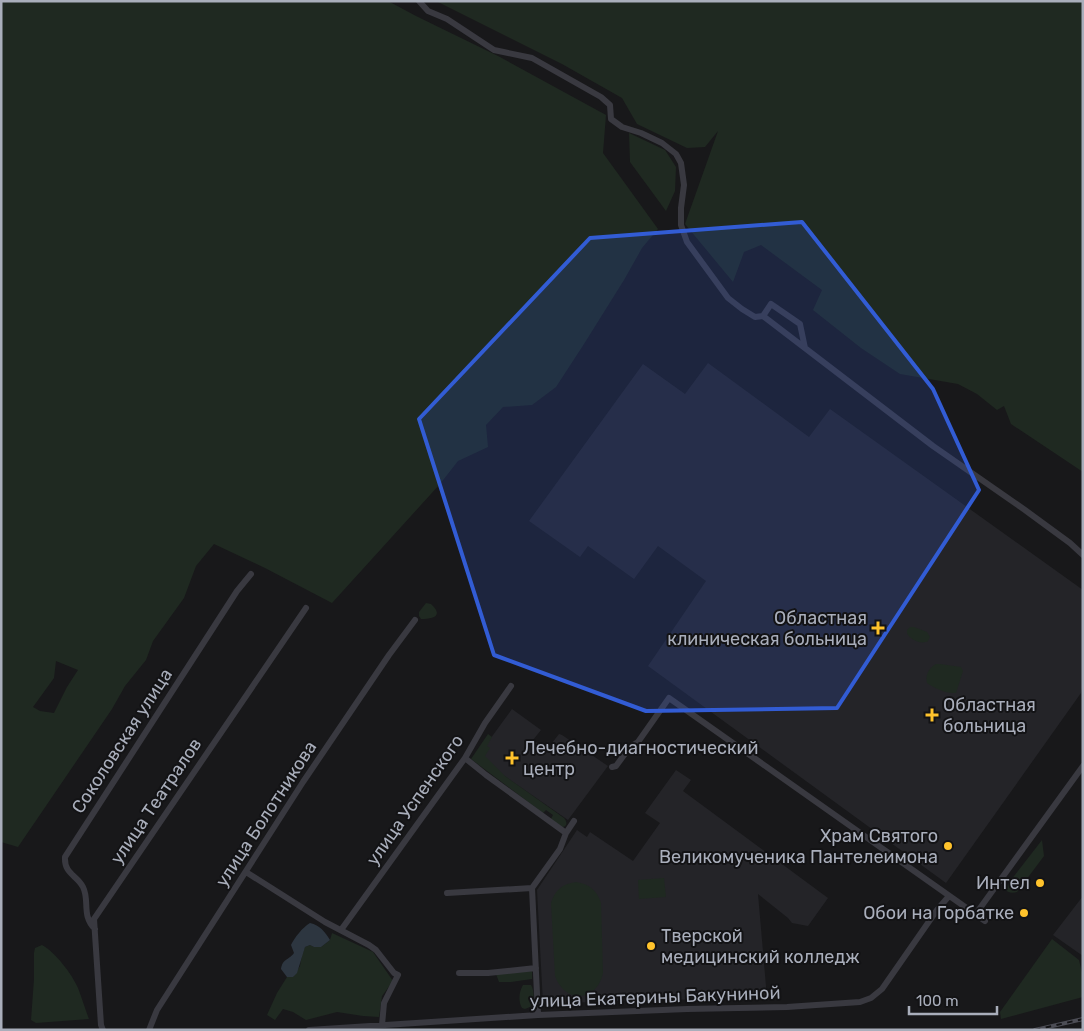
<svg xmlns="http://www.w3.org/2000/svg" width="1084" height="1031" font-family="Rubik,sans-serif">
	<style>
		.built { fill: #242428 }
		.green { fill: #1f2921; fill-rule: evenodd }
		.water { fill: #2d3640 }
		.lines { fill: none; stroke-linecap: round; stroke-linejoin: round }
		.minor { stroke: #393940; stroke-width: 6 }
		.rail-casing { stroke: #4c4d55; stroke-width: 4 }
		.rail { stroke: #131315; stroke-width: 2; stroke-dasharray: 5.5; stroke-linecap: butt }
		.marked { fill: #325cd4; fill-opacity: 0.2; stroke: #325cd4; stroke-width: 4; stroke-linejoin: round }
		.poi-dot { fill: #ffc32c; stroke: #131315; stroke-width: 2 }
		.labels { text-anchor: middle; stroke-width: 4; stroke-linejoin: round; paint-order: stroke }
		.poi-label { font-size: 18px; fill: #a9aebb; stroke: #131315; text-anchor: end }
		.street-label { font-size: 18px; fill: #a9aebb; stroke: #131315 }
	</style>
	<rect width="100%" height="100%" fill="#18181a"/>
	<path class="built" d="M 708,363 L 809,437 L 830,409 L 1083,590 L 1083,684 L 1081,693 L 946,883 L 648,666 L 706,581 L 658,546 L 634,579 L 588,546 L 580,557 L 529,521 L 643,364 L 685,394 Z
		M 512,709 L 541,730 L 533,740 L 546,749 L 548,748 L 559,734 L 562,735 L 608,766 L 568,820 L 477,757 Z
		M 676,770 L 691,780 L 683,791 L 828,898 L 808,926 L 792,923 L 788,918 L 758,894 L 767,998 L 614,1001 L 543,1004 L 537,890 L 577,830 L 587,837 L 590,832 L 633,861 L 660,823 L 645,813 Z
		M 1083,896 L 1083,956 L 1053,935 Z"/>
	<path class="green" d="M 1,1 L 388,1 L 416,16 L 500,57 L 606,115 L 603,153 L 658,229 L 642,248 L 624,280 L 584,344 L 556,387 L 532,405 L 503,407 L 486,425 L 488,447 L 458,461 L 440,484 L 332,603 L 265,568 L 214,544 L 196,566 L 184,598 L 153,641 L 146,660 L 125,686 L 112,709 L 18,847 L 1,842 ZM 56,661 L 78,670 L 67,687 L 54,713 L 40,711 L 33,707 L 54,678 Z
		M 436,1 L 1083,1 L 1083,472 L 1011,424 L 1004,406 L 997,410 L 977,394 L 958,384 L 900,374 L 861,348 L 813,310 L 822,290 L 761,245 L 744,252 L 733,282 L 685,224 L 718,131 L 705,147 L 687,148 L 637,124 L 622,98 L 562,64 Z
		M 629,133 L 665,150 L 676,167 L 675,191 L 666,211 L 630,162 Z
		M 426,603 L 431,604 C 444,616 433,619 421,619 L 419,616 L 419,612 Z
		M 910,627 L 914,627 L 927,632 L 930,637 L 928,641 C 922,645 910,640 907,633 L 907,630 Z
		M 936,664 L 940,664 L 961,667 L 963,671 L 956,693 C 947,694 934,688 927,683 C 925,675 929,668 936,664 Z
		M 488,734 L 492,737 L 487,746 L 490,748 L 485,756 L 505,776 L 564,818 C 567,821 568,827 562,827 L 551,819 L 553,815 L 546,810 L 543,813 L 471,759 Z
		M 1042,840 L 1044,856 L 1017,892 C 1012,894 1007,892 1004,889 Z
		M 664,878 L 666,897 L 639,899 L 638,880 Z
		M 576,882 C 589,884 597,890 601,903 L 603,973 C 597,1002 565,1004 555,976 L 551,903 C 555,890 562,884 576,882 Z
		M 332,933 L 373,952 L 393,981 L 382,996 L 379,1017 L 363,1016 L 337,1012 L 306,1020 L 293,1012 L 283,1009 L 275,1020 L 267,1015 L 277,993 L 287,977 L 293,977 L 300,966 L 302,955 L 305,947 L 310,945 L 314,947 L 321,947 L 330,940 Z
		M 1052,939 L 1079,960 L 1083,977 L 1083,997 L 1001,1019 L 1000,1012 Z
		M 42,945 C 55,952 72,974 78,988 C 82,998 85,1009 89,1019 L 36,1023 L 31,1020 L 34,979 L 34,953 L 35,948 Z
		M 532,971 L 532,979 L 511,982 L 499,982 L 496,974 Z
		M 523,985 L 531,985 C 535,992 534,1000 530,1007 L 525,1009 L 522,1008 C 518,1001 519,992 523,985 Z"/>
	<path class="water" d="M 310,923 C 320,925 325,932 330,940 L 321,947 L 314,947 L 310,945 L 305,947 L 297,973 L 293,977 L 287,977 L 281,969 C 283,958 288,961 294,953 L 291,945 C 294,938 303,927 310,923 Z"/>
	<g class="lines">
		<path class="minor" d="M 419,1 L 428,11 L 447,19 L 494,50 L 532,58 L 601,97 L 610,105 L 611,119 L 622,127 L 641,133 L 662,143 L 676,154 L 681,163 L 684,185 L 681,208 L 681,225 L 687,242 L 728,298 L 742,309 L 755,317 L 763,316
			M 805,348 L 800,324 L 771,304 L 763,316 L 933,446 L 1025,510 L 1070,543 L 1083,555
			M 465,758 L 486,775 L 566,833
			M 612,767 L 616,766 L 630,747 L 638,742 L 669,698 L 985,921
			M 246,872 L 325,922 L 369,945 L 376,950 L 394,973 L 398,975 L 384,1003 L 382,1025
			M 447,893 L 532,888
			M 975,915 L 1083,766
			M 95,929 C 81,915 90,901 83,887 C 77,875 64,874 65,857 L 237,591 L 251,574
			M 341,930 L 465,758 L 485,723 L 511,686
			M 459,973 L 488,973 L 536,968
			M 538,1015 L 532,888 L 560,849 L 566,833 L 574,821
			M 103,1030 L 101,1025 L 94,919 L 306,608
			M 149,1030 L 157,1010 L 303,782 L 389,655 L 415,620
			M 309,1030 L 538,1015 L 687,1009 L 787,1007 L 860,1002 L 871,998 L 882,989 L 937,910 L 949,896"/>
		<g class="rail-casing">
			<path id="rail" d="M 1035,1030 L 1083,1019"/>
		</g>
		<use href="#rail" class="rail"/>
	</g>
	<path class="marked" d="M 802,222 L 933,389 L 979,490 L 837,708 L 646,711 L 494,655 L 419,419 L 590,238 Z"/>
	<g class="poi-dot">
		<path d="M875.5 620.5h5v5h5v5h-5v5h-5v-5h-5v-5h5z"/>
		<path d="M929.5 707.5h5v5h5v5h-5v5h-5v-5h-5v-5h5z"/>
		<path d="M509.5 750.5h5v5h5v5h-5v5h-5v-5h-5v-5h5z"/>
		<circle cx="948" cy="846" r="5"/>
		<circle cx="1040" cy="883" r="5"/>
		<circle cx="1024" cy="913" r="5"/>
		<circle cx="651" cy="946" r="5"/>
	</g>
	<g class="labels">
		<g class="poi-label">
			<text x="867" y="624">Областная<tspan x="867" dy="21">клиническая больница</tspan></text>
			<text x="943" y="711" text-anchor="start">Областная<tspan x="943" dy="21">больница</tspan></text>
			<text x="523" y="754" text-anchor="start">Лечебно-диагностический<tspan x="523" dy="21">центр</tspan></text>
			<text x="938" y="842">Храм Святого<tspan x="938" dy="21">Великомученика Пантелеимона</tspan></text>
			<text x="1030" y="889">Интел</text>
			<text x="1014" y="919">Обои на Горбатке</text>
			<text x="661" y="942" text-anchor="start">Тверской<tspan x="661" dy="21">медицинский колледж</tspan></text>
		</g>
		<g class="street-label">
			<text transform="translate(122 741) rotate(-57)" y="6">Соколовская улица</text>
			<text transform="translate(415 800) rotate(-55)" y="6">улица Успенского</text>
			<text transform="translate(156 801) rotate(-56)" y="6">улица Театралов</text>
			<text transform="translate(266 814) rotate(-57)" y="6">улица Болотникова</text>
			<text transform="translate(655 997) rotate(-2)" y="6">улица Екатерины Бакуниной</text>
		</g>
	</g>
	<rect width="1084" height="1031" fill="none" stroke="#a9aebb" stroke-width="5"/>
	<path d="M909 1006v8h88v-8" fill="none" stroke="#a9aebb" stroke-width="2.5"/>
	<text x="916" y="1006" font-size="15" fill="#a9aebb" stroke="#131315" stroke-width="4" paint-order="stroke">100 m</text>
</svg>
